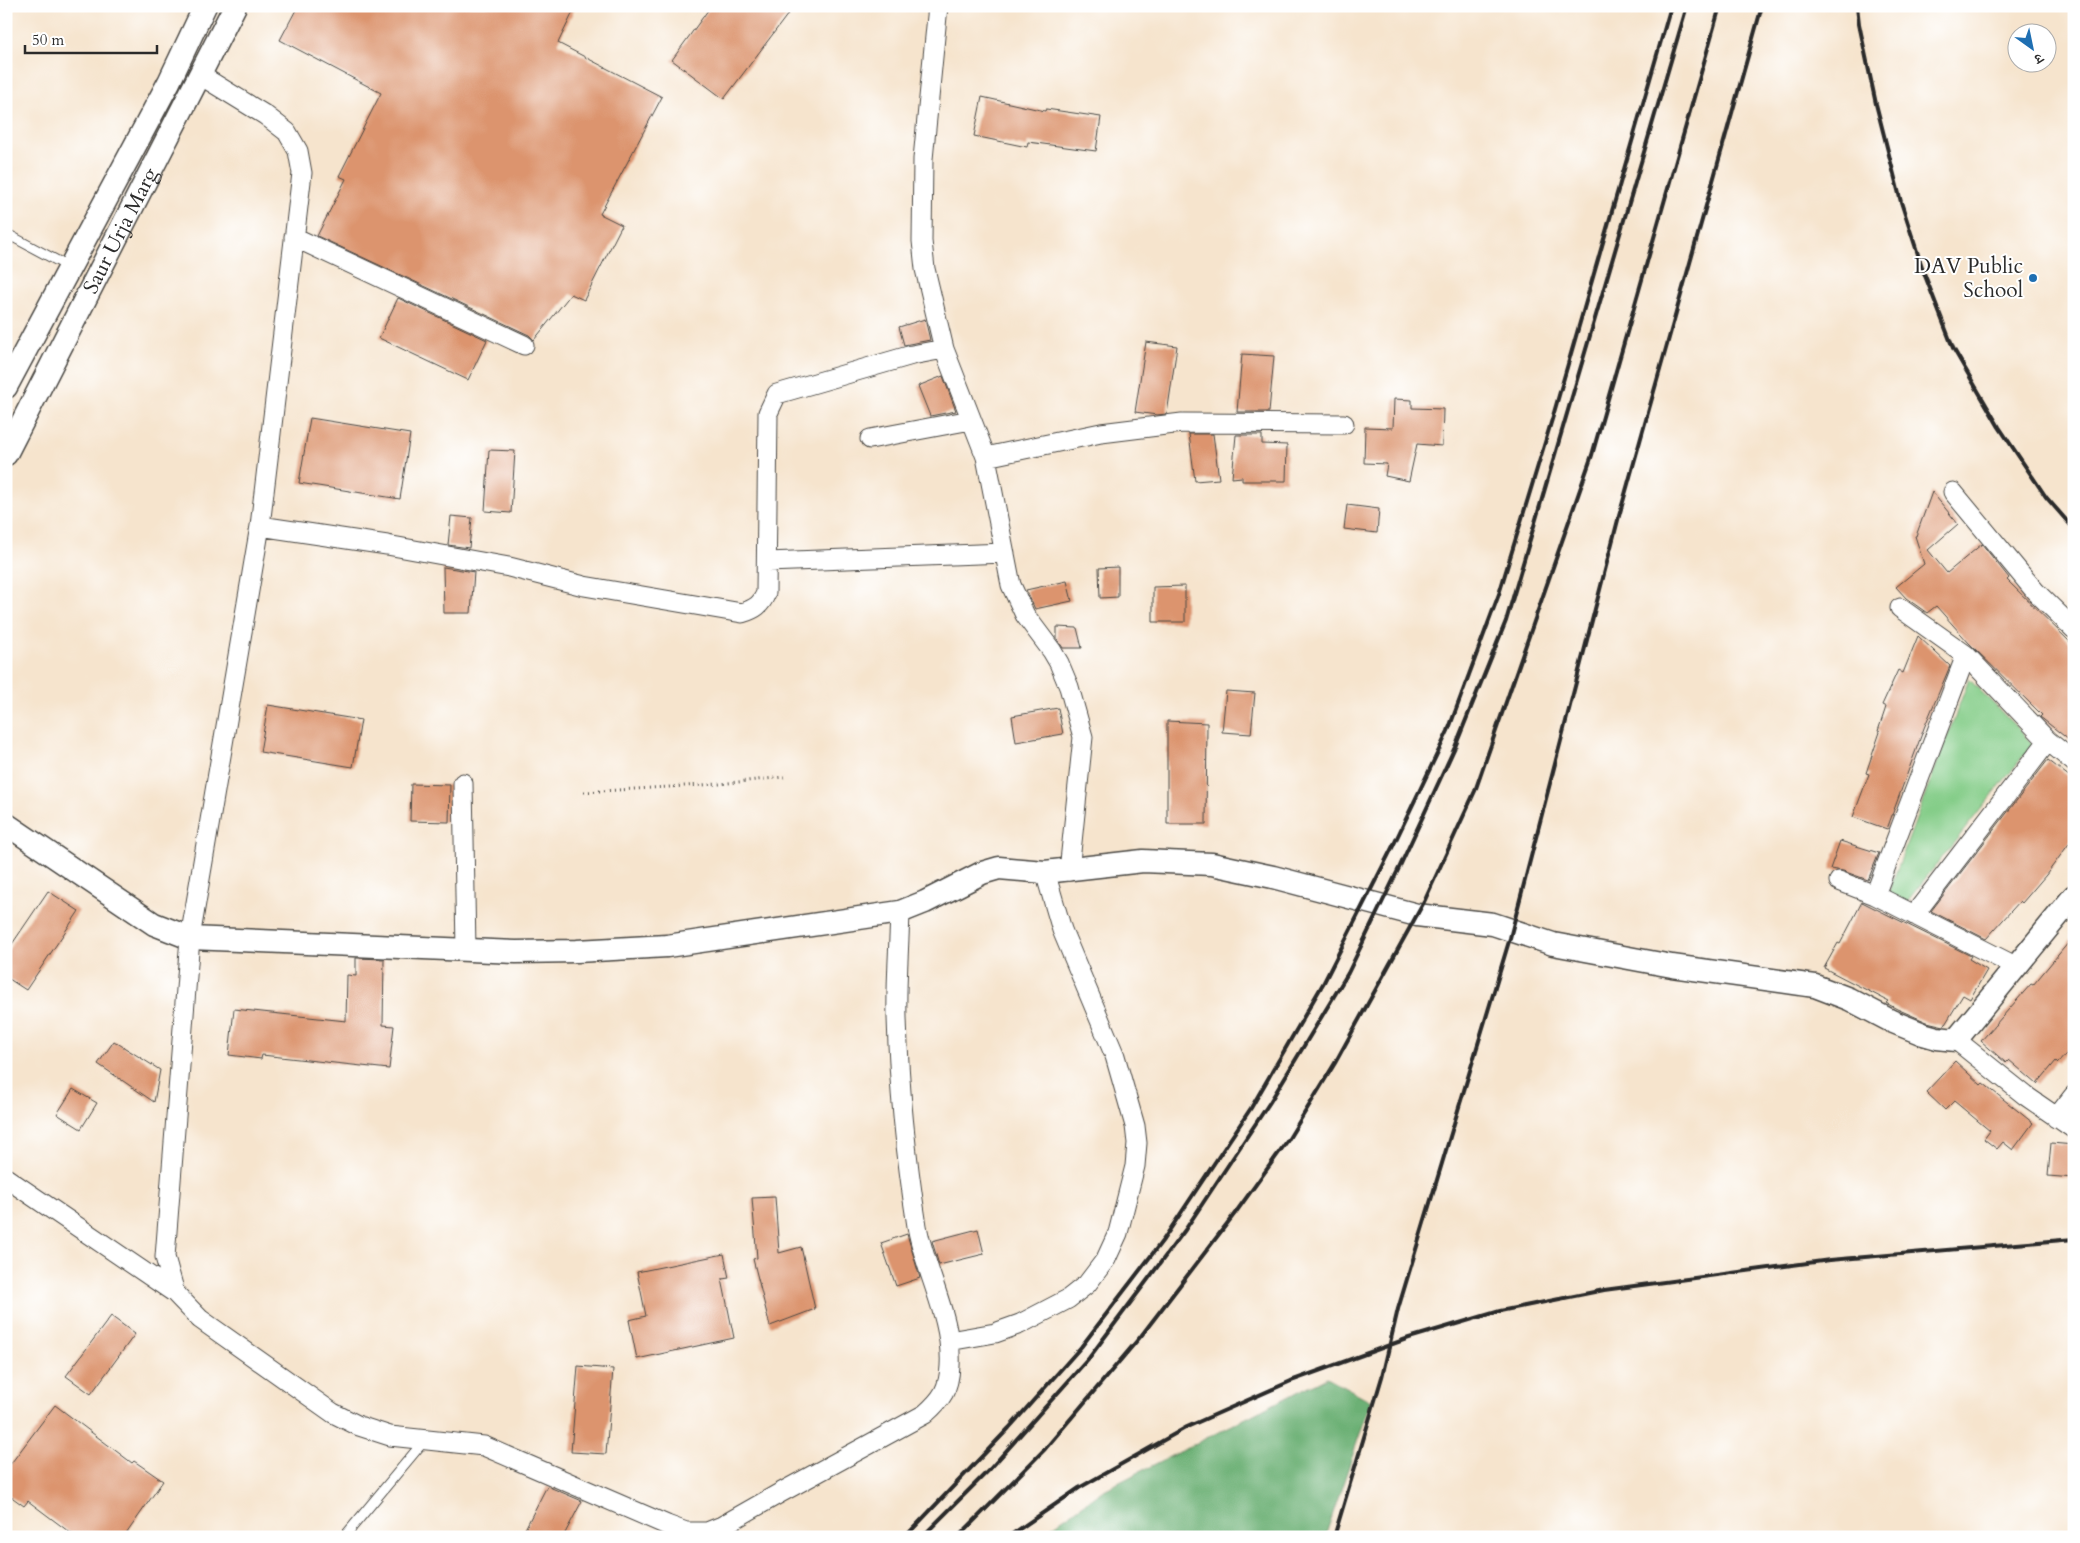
<svg xmlns="http://www.w3.org/2000/svg" width="2080" height="1543" font-family="Cardo,'Noto Serif Devanagari',serif">
	<style>
		.green { fill: #85cd89; stroke: #587c5a }
		.forest { fill: #6cb075; stroke: #4c6e50 }
		.building { fill: #dc946e }
		.lines { fill: none; stroke-linecap: round; stroke-linejoin: round }
		.service-casing { stroke: #494743; stroke-width: 11 }
		.minor-casing { stroke: #494743; stroke-width: 21 }
		.tertiary-casing { stroke: #494743; stroke-width: 25 }
		.path { stroke: #494743; stroke-width: 3; stroke-dasharray: 1 4; stroke-linecap: butt }
		.service { stroke: #fff; stroke-width: 9 }
		.minor { stroke: #fff; stroke-width: 19 }
		.tertiary { stroke: #fff; stroke-width: 22 }
		.rail { stroke: #2b2b2b; stroke-width: 4 }
		.poi-dot { fill: #1f6fb2; stroke: #fff; stroke-width: 2 }
		.labels { text-anchor: middle; stroke-width: 4; stroke-linejoin: round; paint-order: stroke }
		.street-label { font-size: 21px; fill: #2b2b2b; stroke: #fff }
		.poi-label { font-size: 21px; fill: #2b2b2b; stroke: #fff; text-anchor: end }
	</style>
	<rect width="100%" height="100%" fill="#fff"/>
	<filter id="ink" filterUnits="userSpaceOnUse"><feTurbulence type="fractalNoise" baseFrequency=".02" numOctaves="2"/><feDisplacementMap in="SourceGraphic" scale="10" xChannelSelector="R" yChannelSelector="G"/><feConvolveMatrix kernelMatrix="1 2 1 2 8 2 1 2 1" color-interpolation-filters="sRGB"/></filter>
	<filter id="wash" filterUnits="userSpaceOnUse"><feTurbulence type="fractalNoise" baseFrequency=".0096" numOctaves="4" result="noise"/><feDisplacementMap in="SourceGraphic" scale="20" xChannelSelector="R" yChannelSelector="G"/><feGaussianBlur stdDeviation="1.12" result="paint"/><feColorMatrix in="noise" values="0 0 0 0 0 0 0 0 0 0 0 0 0 0 0 0 0 1.4 0 .05"/><feComposite in="paint" operator="in"/></filter>
	<g filter="url(#wash)">
		<rect width="100%" height="100%" fill="#f6e4cd"/>
		<path class="green" d="M 1969,679 L 2033,744 L 1905,904 L 1887,896 Z"/>
		<path class="forest" d="M 1327,1377 L 1371,1401 L 1325,1537 L 1037,1537 L 1102,1491 Z"/>
		<g id="blocks">
			<path class="building" d="M 298,6 L 576,6 L 558,43 L 662,97 L 600,214 L 622,225 L 584,300 L 571,294 L 534,340 L 529,335 L 317,236 L 346,179 L 339,176 L 381,93 L 280,40 Z
				M 711,6 L 794,6 L 724,99 L 672,60 Z
				M 982,97 L 1045,111 L 1046,109 L 1101,117 L 1096,151 L 1028,142 L 1027,147 L 974,136 Z
				M 398,298 L 487,340 L 468,380 L 379,338 Z
				M 925,319 L 930,340 L 904,345 L 899,327 Z
				M 1146,342 L 1177,346 L 1167,414 L 1157,415 L 1135,412 Z
				M 1242,354 L 1274,356 L 1269,412 L 1237,412 Z
				M 943,376 L 956,411 L 930,416 L 918,386 Z
				M 1394,399 L 1412,400 L 1412,408 L 1443,409 L 1442,446 L 1417,444 L 1409,481 L 1385,476 L 1387,464 L 1364,463 L 1365,427 L 1393,428 Z
				M 310,418 L 410,434 L 400,499 L 299,483 Z
				M 1189,434 L 1213,434 L 1219,479 L 1195,481 Z
				M 1236,435 L 1262,435 L 1262,444 L 1287,445 L 1286,481 L 1242,481 L 1242,477 L 1232,478 Z
				M 489,450 L 515,451 L 511,513 L 485,511 Z
				M 1932,492 L 1958,524 L 1928,550 L 1947,573 L 1982,544 L 2009,578 L 2007,580 L 2074,646 L 2074,744 L 2044,720 L 2040,717 L 2042,715 L 1969,643 L 1936,606 L 1927,613 L 1906,598 L 1896,587 L 1924,564 L 1915,536 L 1916,536 Z
				M 1347,505 L 1379,509 L 1377,533 L 1344,529 Z
				M 451,516 L 472,518 L 469,548 L 448,545 Z
				M 443,567 L 474,572 L 471,613 L 444,613 Z
				M 1118,567 L 1118,597 L 1100,598 L 1099,568 Z
				M 1067,581 L 1072,601 L 1035,609 L 1026,590 Z
				M 1185,586 L 1185,622 L 1153,622 L 1153,587 Z
				M 1057,627 L 1077,628 L 1082,648 L 1063,648 L 1057,639 Z
				M 1918,636 L 1950,666 L 1924,728 L 1887,829 L 1853,817 L 1869,774 L 1866,773 L 1880,732 L 1878,731 L 1886,707 L 1882,705 L 1898,670 L 1903,673 Z
				M 1226,691 L 1255,693 L 1251,734 L 1222,732 Z
				M 268,705 L 361,720 L 353,767 L 260,752 Z
				M 1058,708 L 1063,734 L 1016,742 L 1012,716 Z
				M 1167,721 L 1207,723 L 1206,824 L 1167,824 Z
				M 2048,760 L 2074,780 L 2074,837 L 2046,875 L 2022,903 L 2020,901 L 1986,939 L 1931,911 Z
				M 411,784 L 450,785 L 449,822 L 410,821 Z
				M 1840,841 L 1879,853 L 1868,880 L 1843,871 L 1830,869 Z
				M 48,891 L 79,911 L 26,990 L 6,977 L 6,953 Z
				M 1862,902 L 1971,956 L 1969,959 L 1987,970 L 1970,999 L 1963,995 L 1944,1026 L 1927,1022 L 1897,1009 L 1886,1003 L 1888,1001 L 1824,968 L 1838,943 L 1840,944 Z
				M 2074,936 L 2074,1045 L 2058,1063 L 2056,1061 L 2037,1084 L 2009,1060 L 2006,1063 L 1981,1041 L 2031,984 L 2033,985 Z
				M 356,958 L 384,959 L 383,1025 L 394,1026 L 389,1069 L 262,1055 L 261,1059 L 229,1055 L 234,1009 L 346,1021 L 347,975 L 356,976 Z
				M 114,1041 L 160,1070 L 154,1102 L 98,1064 Z
				M 1955,1061 L 1981,1085 L 1983,1083 L 2033,1123 L 2013,1150 L 2003,1142 L 1997,1149 L 1984,1139 L 1990,1131 L 1954,1101 L 1945,1110 L 1926,1092 Z
				M 73,1089 L 97,1103 L 81,1129 L 57,1114 Z
				M 2051,1143 L 2074,1145 L 2074,1178 L 2048,1176 Z
				M 775,1197 L 779,1253 L 801,1247 L 815,1309 L 770,1326 L 753,1259 L 757,1258 L 752,1198 Z
				M 978,1229 L 984,1254 L 939,1265 L 932,1241 Z
				M 907,1234 L 920,1278 L 896,1286 L 881,1243 Z
				M 724,1254 L 729,1278 L 722,1279 L 734,1338 L 637,1359 L 629,1320 L 646,1316 L 637,1272 Z
				M 111,1316 L 135,1334 L 91,1394 L 66,1376 Z
				M 578,1366 L 613,1369 L 606,1454 L 571,1452 Z
				M 55,1405 L 132,1463 L 134,1461 L 163,1481 L 124,1537 L 76,1537 L 28,1501 L 24,1506 L 6,1493 L 6,1470 Z
				M 547,1486 L 582,1501 L 563,1537 L 531,1537 L 523,1533 Z"/>
		</g>
	</g>
	<g filter="url(#ink)">
		<use href="#blocks" fill-opacity="0" stroke="#494743" stroke-width="1"/>
		<g class="lines">
			<g class="service-casing">
				<path id="service" d="M 6,245 L 11,236 L 69,267
					M 344,1537 L 424,1441"/>
			</g>
			<g class="minor-casing">
				<path id="minor" d="M 938,6 L 923,159 L 922,241 L 925,269 L 944,349 L 986,457 L 1011,585 L 1025,615 L 1052,651 L 1059,663 L 1069,687 L 1083,737 L 1069,871
					M 294,237 L 524,345
					M 870,439 L 971,420
					M 986,457 L 1101,433 L 1182,423 L 1344,424
					M 1953,492 L 2035,591 L 2074,629
					M 260,526 L 387,545 L 509,567 L 584,586 L 742,613 C 755,609 761,605 766,593 L 768,413 L 777,394 L 912,355 L 944,349
					M 767,562 L 1005,553
					M 1900,608 L 1966,655 L 2048,741 L 2074,762
					M 463,783 L 466,950
					M 1839,881 L 1875,895 L 2017,967
					M 1875,895 L 1966,655
					M 1914,915 L 2048,741
					M 1956,1040 L 2026,1096 L 2074,1129
					M 2056,1118 L 2074,1095
					M 6,1178 L 175,1293 L 200,1319 L 333,1413 L 359,1426 L 390,1436 L 484,1446 L 667,1525 L 686,1532 L 707,1532 L 722,1526 L 780,1493 L 925,1414 C 942,1399 949,1389 950,1366 C 953,1319 925,1272 917,1226 C 906,1157 899,1088 897,1018 C 896,983 899,948 900,912
					M 175,1293 L 165,1257 L 190,938 L 260,526 L 302,173 L 298,151 L 287,132 L 265,115 L 200,75
					M 949,1341 L 995,1333 L 1020,1324 L 1068,1299 L 1087,1284 L 1106,1259 L 1118,1233 L 1135,1166 L 1137,1143 L 1135,1126 L 1115,1056 L 1062,930 L 1045,872"/>
			</g>
			<g class="tertiary-casing">
				<g id="tertiary">
					<path d="M 6,387 L 169,82 L 205,6"/>
					<path id="s1" d="M 6,454 L 235,6"/>
					<path d="M 6,824 L 154,924 L 190,938 L 516,952 L 577,951 L 667,946 L 900,912 L 925,902 L 982,873 L 999,868 L 1045,872 L 1143,861 L 1212,864 L 1273,877 L 1417,915 L 1493,924 L 1553,944 L 1672,966 L 1815,986 L 1849,999 L 1891,1021 L 1923,1034 L 1937,1038 L 1956,1040 L 2074,896"/>
				</g>
			</g>
			<path class="path" d="M 584,792 L 719,784 L 784,777"/>
			<use href="#service" class="service"/>
			<use href="#minor" class="minor"/>
			<use href="#tertiary" class="tertiary"/>
			<path class="rail" d="M 1857,6 L 1859,24 L 1876,104 L 1901,202 L 1924,273 L 1953,348 L 1999,427 L 2046,497 L 2074,529
				M 905,1537 L 1009,1428 L 1081,1347 L 1163,1240 L 1251,1108 L 1324,982 L 1394,844 L 1448,731 L 1499,594 L 1553,416 L 1671,6
				M 922,1537 L 990,1469 L 1089,1358 L 1185,1230 L 1270,1102 L 1348,973 L 1400,866 L 1455,747 L 1506,621 L 1687,6
				M 958,1537 L 1045,1449 L 1141,1336 L 1236,1212 L 1288,1140 L 1335,1063 L 1424,902 L 1475,791 L 1592,455 L 1720,6
				M 1008,1537 L 1079,1488 L 1187,1427 L 1291,1381 L 1409,1338 L 1500,1311 L 1604,1290 L 1830,1260 L 2074,1239
				M 1334,1537 L 1382,1377 L 1398,1309 L 1510,938 L 1619,516 L 1762,6"/>
		</g>
	</g>
	<circle class="poi-dot" cx="2033" cy="278" r="5"/>
	<g class="labels">
		<g class="street-label">
			<text dy="7" stroke="none"><textPath href="#s1" startOffset="251">Saur Urja Marg</textPath></text>
		</g>
		<g class="poi-label">
			<text x="2023" y="273">DAV Public<tspan x="2023" dy="24">School</tspan></text>
		</g>
	</g>
	<rect width="2080" height="1543" fill="none" stroke="#fff" stroke-width="25"/>
	<g transform="translate(2032 48) rotate(147)"><circle r="24" fill="#ffffff" stroke="#aaaaaa"/>
	<path d="M0-4L9 19L0 12L-9 19Z" fill="#1f6fb2"/>
	<text y="-8" font-size="14" font-weight="bold" text-anchor="middle" fill="#2b2b2b">उ</text>
	</g>
	<path d="M25 45v8h132v-8" fill="none" stroke="#2b2b2b" stroke-width="2.5"/>
	<text x="32" y="45" font-size="15" fill="#2b2b2b" stroke="#ffffff" stroke-width="4" paint-order="stroke">50 m</text>
</svg>
